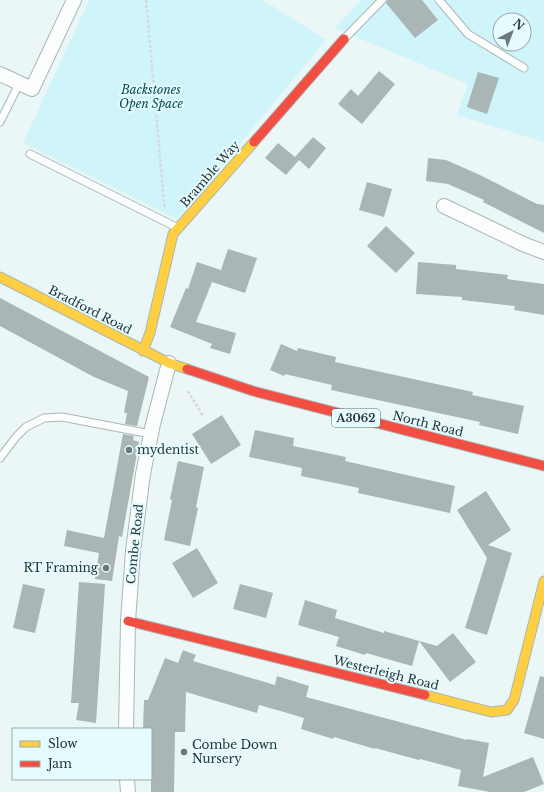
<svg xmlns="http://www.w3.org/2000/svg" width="544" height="792" font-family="'Libre Baskerville',serif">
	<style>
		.green { fill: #cff4f9; fill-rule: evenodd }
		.building { fill: #aab5b6 }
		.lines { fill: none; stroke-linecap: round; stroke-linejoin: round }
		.lane-casing { stroke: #aab6b7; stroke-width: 9 }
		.street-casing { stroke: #aab6b7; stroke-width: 16 }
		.slow-casing { stroke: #aab6b7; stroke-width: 11 }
		.jam-casing { stroke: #aab6b7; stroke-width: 11 }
		.path { stroke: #d6d9d9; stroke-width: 2.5; stroke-dasharray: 3 2; stroke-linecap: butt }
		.lane { stroke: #fcfefe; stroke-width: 7 }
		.street { stroke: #fcfefe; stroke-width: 14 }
		.slow { stroke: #ffcf43; stroke-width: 9 }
		.jam { stroke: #f24e42; stroke-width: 9 }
		.poi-dot { fill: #6c797a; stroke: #e5fbfd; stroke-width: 1.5 }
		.labels { text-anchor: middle; stroke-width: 4; stroke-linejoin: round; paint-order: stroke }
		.shield { fill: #e5fbfd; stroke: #607072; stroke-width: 1 }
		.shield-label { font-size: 11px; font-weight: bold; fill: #273537 }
		.park-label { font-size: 12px; font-style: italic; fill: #024f57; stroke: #e5fbfd }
		.street-label { font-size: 12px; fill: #273537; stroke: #e5fbfd }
		.poi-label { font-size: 12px; fill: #273537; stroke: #e5fbfd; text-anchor: start }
	</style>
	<rect width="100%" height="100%" fill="#ebf6f7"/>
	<path class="green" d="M 89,0 L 263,0 L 326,40 L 177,219 L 23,143 Z
		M 361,0 L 544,0 L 544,142 L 457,115 L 468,84 L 335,28 ZM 500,20 L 524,20 L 524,44 L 500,44 Z"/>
	<path class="building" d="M 387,0 L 422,0 L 438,20 L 415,38 L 386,3 Z
		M 379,71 L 395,84 L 362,124 L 338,104 L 351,89 L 358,96 Z
		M 478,72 L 499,78 L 487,114 L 467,107 Z
		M 313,137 L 326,148 L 309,169 L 299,160 L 286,175 L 265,158 L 278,143 L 295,157 Z
		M 428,158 L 446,160 L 480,175 L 537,204 L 544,205 L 544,233 L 483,202 L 484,200 L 448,184 L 426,181 Z
		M 367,182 L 392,189 L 384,217 L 359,210 Z
		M 386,226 L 415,253 L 396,273 L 367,246 Z
		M 228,249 L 257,258 L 245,293 L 212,282 L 196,322 L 236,333 L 230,354 L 210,348 L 212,344 L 170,327 L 186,288 L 188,289 L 197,262 L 221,270 Z
		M 418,262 L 456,265 L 456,269 L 508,275 L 507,279 L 544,284 L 544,315 L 514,310 L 515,306 L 462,300 L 462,297 L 416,294 Z
		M 0,298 L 149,377 L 137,426 L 125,424 L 127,413 L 124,413 L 128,391 L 94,377 L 0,326 Z
		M 281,344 L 297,351 L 298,348 L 336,357 L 335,362 L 473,392 L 472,395 L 524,406 L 518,434 L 479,425 L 480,422 L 331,390 L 332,385 L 285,374 L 284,376 L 270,370 Z
		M 222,415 L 241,445 L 211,464 L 192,434 Z
		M 255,430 L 294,438 L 293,446 L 346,457 L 345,461 L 455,486 L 450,513 L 358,493 L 359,488 L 301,476 L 302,468 L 249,457 Z
		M 123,434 L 134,436 L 133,440 L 139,442 L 122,537 L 119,536 L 112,581 L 95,579 L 99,553 L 64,546 L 67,530 L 104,538 Z
		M 178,461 L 204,467 L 196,507 L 198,508 L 190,546 L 164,540 L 172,500 L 170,499 Z
		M 486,491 L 511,530 L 488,545 L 512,553 L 487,635 L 465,628 L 487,558 L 457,510 Z
		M 197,548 L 218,583 L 193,598 L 172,563 Z
		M 79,582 L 105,584 L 96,723 L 76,720 L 79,703 L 71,703 Z
		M 23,584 L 45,589 L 35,633 L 13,628 Z
		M 240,584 L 273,593 L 266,618 L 233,609 Z
		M 305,600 L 337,610 L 335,618 L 384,633 L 384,631 L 437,646 L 453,633 L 476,662 L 450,682 L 419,641 L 412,666 L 366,653 L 365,655 L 336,646 L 339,637 L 298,625 Z
		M 183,650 L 196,655 L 193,661 L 275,685 L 277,676 L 309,686 L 306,697 L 467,740 L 467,739 L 489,743 L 483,777 L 533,757 L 544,784 L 524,792 L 490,792 L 458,786 L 461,770 L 420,759 L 419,760 L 375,748 L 375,749 L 334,737 L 333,739 L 301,729 L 304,718 L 284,712 L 259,705 L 257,713 L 186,692 L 185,732 L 175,732 L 174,792 L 151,792 L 151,729 L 143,729 L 144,700 L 148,700 L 165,658 L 178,663 Z
		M 540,676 L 544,677 L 544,739 L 524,733 Z"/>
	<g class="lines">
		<g class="lane-casing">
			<path id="lane" d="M 439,0 L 468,34 L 524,68
				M 344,39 L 382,0
				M 0,122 L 19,84
				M 30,154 L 176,227
				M 0,458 L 16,437 L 26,427 L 44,418 L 62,417 L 151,434"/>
		</g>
		<g class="street-casing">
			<path id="street" d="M 0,74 L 32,89 L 74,0
				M 444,206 L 523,244 L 544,252
				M 126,729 L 128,621 L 133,551 L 143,474 L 153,424 L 169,363
				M 127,779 L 128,792"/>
		</g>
		<g class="slow-casing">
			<path id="slow" d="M 0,277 L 169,363 L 187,369
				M 143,351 L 150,333 L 173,234 L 254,142
				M 425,695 L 491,712 L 507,710 L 514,700 L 544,581"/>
		</g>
		<g class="jam-casing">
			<path id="jam" d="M 254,142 L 344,39
				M 187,369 L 253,391 L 544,466
				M 128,621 L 425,695"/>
		</g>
		<path class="path" d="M 146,0 L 164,202 L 165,208
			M 188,391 L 203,416"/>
		<use href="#lane" class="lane"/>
		<use href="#street" class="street"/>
		<use href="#slow" class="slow"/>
		<use href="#jam" class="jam"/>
	</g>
	<g class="poi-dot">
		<circle cx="129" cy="450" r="4"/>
		<circle cx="106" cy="568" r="4"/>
		<circle cx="184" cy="752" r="4"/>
	</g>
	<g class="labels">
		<rect class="shield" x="332" y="409" width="48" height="18" rx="3"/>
		<g class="shield-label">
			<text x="356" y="422">A3062</text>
		</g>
		<g class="park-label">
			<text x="151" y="94">Backstones<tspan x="151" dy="14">Open Space</tspan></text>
		</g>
		<g class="street-label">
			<text transform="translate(210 174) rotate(-49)" y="4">Bramble Way</text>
			<text transform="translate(90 310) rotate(27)" y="4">Bradford Road</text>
			<text transform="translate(428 424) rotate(14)" y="4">North Road</text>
			<text transform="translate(135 544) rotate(-84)" y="4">Combe Road</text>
			<text transform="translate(386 673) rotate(14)" y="4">Westerleigh Road</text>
		</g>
		<g class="poi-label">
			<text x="137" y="454">mydentist</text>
			<text x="98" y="572" text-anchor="end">RT Framing</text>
			<text x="192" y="749">Combe Down<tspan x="192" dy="14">Nursery</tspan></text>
		</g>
	</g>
	<rect x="12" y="728" width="140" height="52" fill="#e5fbfd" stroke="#99acae"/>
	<rect x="20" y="741" width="20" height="6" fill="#ffcf43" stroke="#99acae"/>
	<text x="48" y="748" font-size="12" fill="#273537">Slow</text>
	<rect x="20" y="761" width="20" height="6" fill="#f24e42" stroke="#99acae"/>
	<text x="48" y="768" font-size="12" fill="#273537">Jam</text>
	<g transform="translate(512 32) rotate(42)"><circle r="19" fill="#e5fbfd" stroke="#99acae"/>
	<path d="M0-3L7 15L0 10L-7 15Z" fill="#6c797a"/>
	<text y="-6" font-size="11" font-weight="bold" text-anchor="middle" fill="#273537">N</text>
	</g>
</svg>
